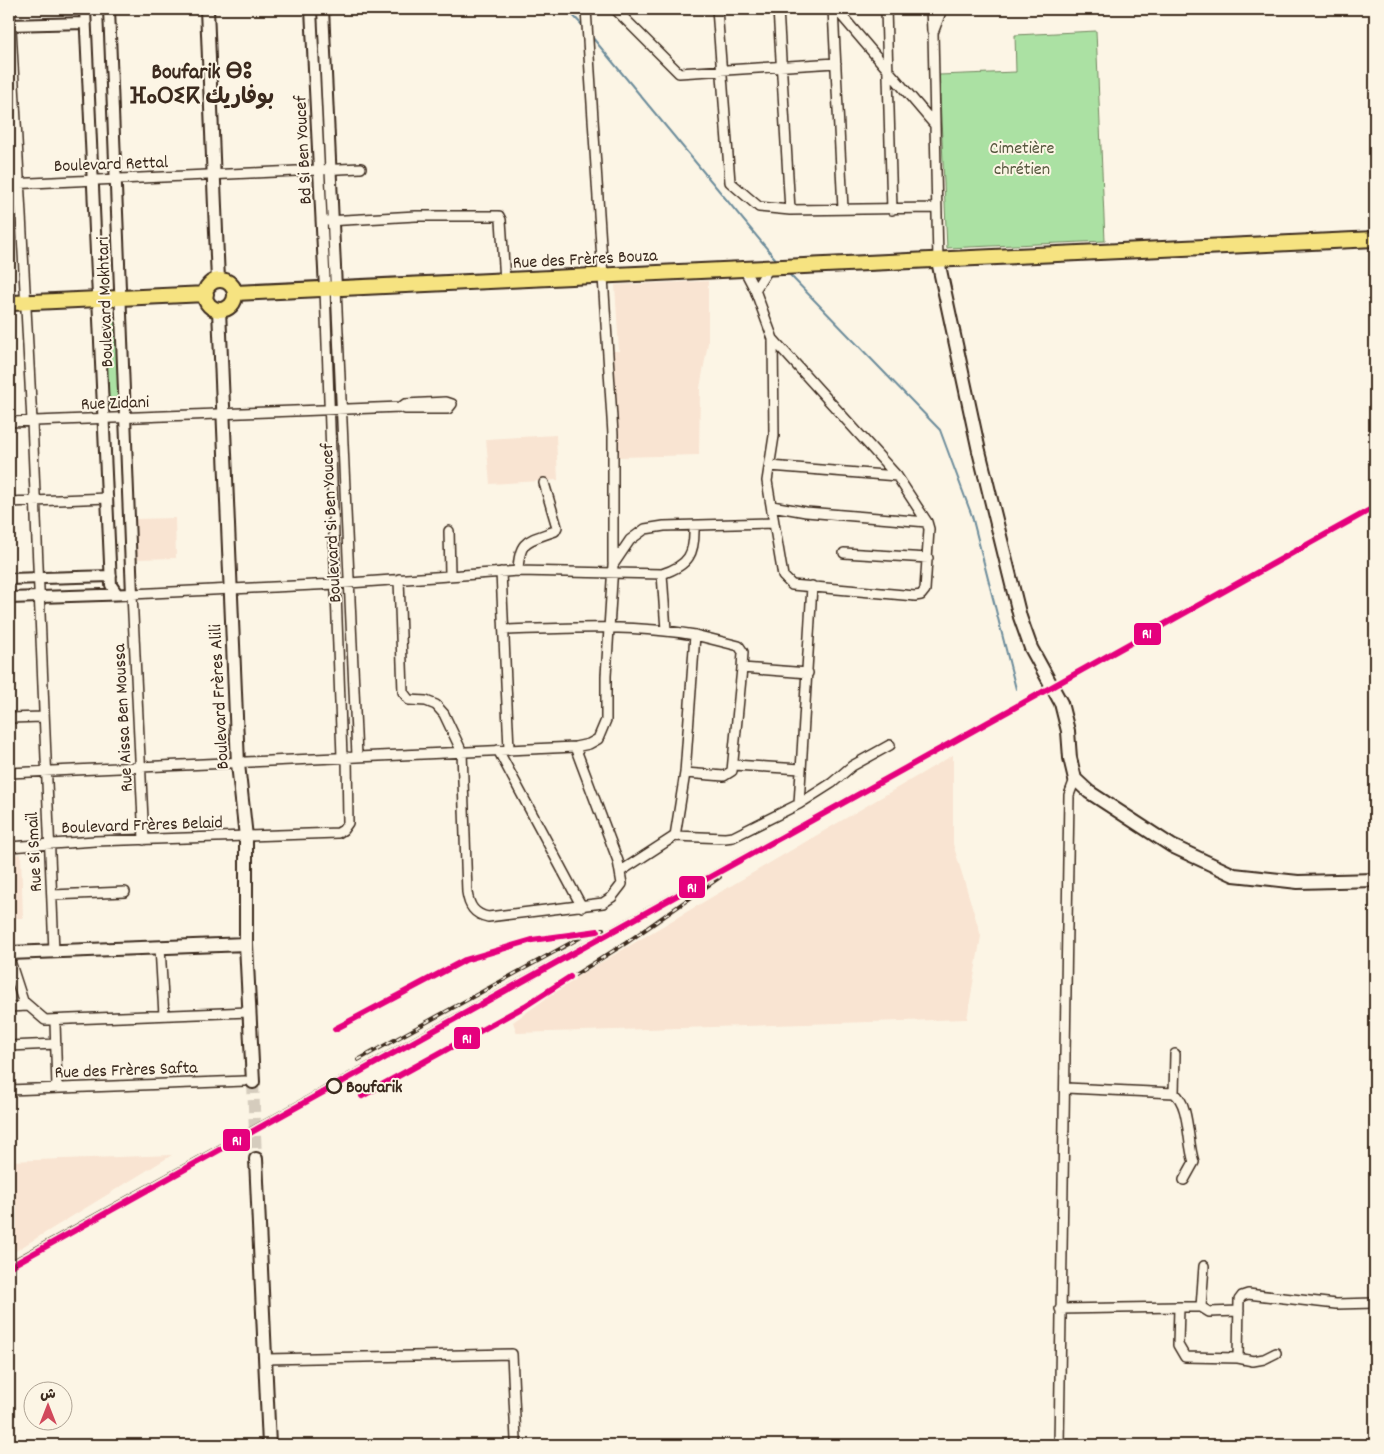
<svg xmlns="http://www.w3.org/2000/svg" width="1384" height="1454" font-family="Dekko,'Playpen Sans Arabic','Noto Sans Tifinagh',sans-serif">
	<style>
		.built { fill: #f9e4d2 }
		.green { fill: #abe1a3; stroke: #738660 }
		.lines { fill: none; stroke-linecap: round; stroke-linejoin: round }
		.stream { stroke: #6c8c9b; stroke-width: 2 }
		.secondary-tunnel { stroke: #d5ccbd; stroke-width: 12; stroke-dasharray: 12 6; stroke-linecap: butt }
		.minor-casing { stroke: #3b2a1e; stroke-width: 12 }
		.tertiary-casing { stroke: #3b2a1e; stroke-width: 14 }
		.secondary-casing { stroke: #3b2a1e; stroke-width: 16 }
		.primary-casing { stroke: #3b2a1e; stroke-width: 18 }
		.minor { stroke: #fcf5e5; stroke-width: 9 }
		.tertiary { stroke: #fcf5e5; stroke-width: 10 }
		.secondary { stroke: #fcf5e5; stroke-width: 12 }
		.primary { stroke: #f6e381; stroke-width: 14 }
		.rail-casing { stroke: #3b2a1e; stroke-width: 4 }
		.rail { stroke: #fcf5e5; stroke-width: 2; stroke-dasharray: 5.5; stroke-linecap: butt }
		.rail-1-casing { stroke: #fcf5e5; stroke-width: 10 }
		.rail-1 { stroke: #e5007d; stroke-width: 6 }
		.stop-dot { fill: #fcf5e5; stroke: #3b2a1e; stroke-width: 2.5 }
		.labels { text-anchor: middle; stroke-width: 4; stroke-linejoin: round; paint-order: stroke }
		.park-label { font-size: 18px; fill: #57583f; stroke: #fcf5e5 }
		.street-label { font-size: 18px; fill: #3b2a1e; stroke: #fcf5e5 }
		.stop-label { font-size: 18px; font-weight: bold; fill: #3b2a1e; stroke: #fcf5e5; text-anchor: start }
		.district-label { font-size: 22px; font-weight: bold; fill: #3b2a1e; stroke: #fcf5e5 }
		.line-badge { stroke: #fcf5e5; stroke-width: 2 }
		.badge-label { font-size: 14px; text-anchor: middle; font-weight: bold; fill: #fff }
	</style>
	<rect width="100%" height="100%" fill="#fcf5e5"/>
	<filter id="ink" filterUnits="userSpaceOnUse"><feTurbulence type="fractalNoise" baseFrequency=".02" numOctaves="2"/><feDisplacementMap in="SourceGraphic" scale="10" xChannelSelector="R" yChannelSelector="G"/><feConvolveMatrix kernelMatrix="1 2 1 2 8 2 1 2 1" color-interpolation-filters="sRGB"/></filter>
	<g filter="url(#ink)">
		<path class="built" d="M 708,281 L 708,343 L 700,388 L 699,455 L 619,457 L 613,351 L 619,351 L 615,285 Z
			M 556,435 L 558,480 L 490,484 L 486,439 Z
			M 175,518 L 176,558 L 136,559 L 134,519 Z
			M 953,755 L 953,844 L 981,936 L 967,1019 L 517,1033 L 513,1022 L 578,976 Z
			M 21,854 L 23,918 L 9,918 L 9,855 Z
			M 172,1155 L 9,1255 L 9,1161 Z"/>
		<path class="green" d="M 1096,31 L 1105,241 L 947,248 L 939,75 L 1016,72 L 1015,35 Z
			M 117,319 L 121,406 L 109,406 L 105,320 Z"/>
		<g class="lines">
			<path class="stream" d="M 567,9 L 584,27
				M 592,37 L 778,262
				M 788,273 L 940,430 L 972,516 L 1016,689"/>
			<path class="secondary-tunnel" d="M 253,1082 L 256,1159"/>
			<g class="minor-casing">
				<path id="minor" d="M 10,9 L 32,421 L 54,951
					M 586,9 L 613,434 L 613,563
					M 615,9 L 679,73 L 836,63
					M 717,9 L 730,182 L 759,207 L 790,210 L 935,208
					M 778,9 L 790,210
					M 833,9 L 843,209
					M 836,9 L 934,124
					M 886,9 L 892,210
					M 931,9 L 932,31
					M 9,184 L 361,168
					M 327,221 L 416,216 L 499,216 L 501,220 L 505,281
					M 938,261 L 933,33 L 942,9
					M 336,288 L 357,756
					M 325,289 L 342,757
					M 755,290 L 769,268
					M 773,339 L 897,476 L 927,522 L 929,529 L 925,590 L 921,595 L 915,596 L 792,585 L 783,576 L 774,523
					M 9,422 L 401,407 L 405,409 L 448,409 L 452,404 L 446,402 L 405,404 L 401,407
					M 770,466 L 897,476
					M 9,502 L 108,498
					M 772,506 L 806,512 L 927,522
					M 449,531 L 450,574
					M 844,553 L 928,558
					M 518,571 C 519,539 528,541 555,531 L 557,527 L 544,483
					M 501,572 L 509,749
					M 662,574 L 666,630
					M 399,579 L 403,692 L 409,700 L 426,701 L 436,705 L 444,714 L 462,752 L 467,892 C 469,906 474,914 488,917 L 603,903 L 612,897 L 622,884 L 618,861 L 575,747
					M 504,630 C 568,628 631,624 695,635 L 685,773 L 675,836 L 725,838 L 733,837 L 799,804 L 812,586
					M 742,668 L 808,673
					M 9,718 L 43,717
					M 498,750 L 582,907
					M 734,765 L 801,769
					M 9,773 L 575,747 L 589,744 L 598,739 L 606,720 L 606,676 L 613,565 L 630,540 L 645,529 L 664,526 L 774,523 L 767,481 L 774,436 L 773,339 L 755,290 L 744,269
					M 685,773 L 724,776 L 732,771 L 742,668 L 743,652 L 739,646 L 695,635
					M 799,804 L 832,783 L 852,766 L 890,745
					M 144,840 L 132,594 L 335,584 L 518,571 L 662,574 C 689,565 695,554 694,526
					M 9,847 L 95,841 L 338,833 L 343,830 L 348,823 L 347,757
					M 621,871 L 675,836
					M 52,895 L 125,892
					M 160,947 L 164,1015
					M 9,958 L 23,1001 L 45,1020 L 249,1012
					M 9,1007 L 27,1006
					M 55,1021 L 57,1088
					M 9,1046 L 56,1044
					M 1066,1088 L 1174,1093 C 1190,1104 1187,1143 1194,1162 L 1184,1180
					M 9,1090 L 245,1081
					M 1174,1093 L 1175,1054
					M 1179,1307 L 1178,1345 L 1185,1357 L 1238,1358 L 1253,1361 L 1264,1359 L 1276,1353
					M 1201,1307 L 1204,1266
					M 1060,1309 L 1179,1307 L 1201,1307 L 1209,1312 L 1239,1311
					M 1238,1358 L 1239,1300 L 1242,1296 L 1248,1294 L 1336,1304 L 1375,1303
					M 266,1359 L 512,1354 L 516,1440
					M 1059,1445 L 1069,795 L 1075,779"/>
			</g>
			<g class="tertiary-casing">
				<path id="tertiary" d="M 85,9 L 111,585 L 117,594
					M 311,9 L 325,289
					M 323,9 L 336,288
					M 9,25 L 85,23
					M 9,579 L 111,576
					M 9,598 L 132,594 L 109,9"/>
			</g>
			<g class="secondary-casing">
				<path id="secondary" d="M 207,9 L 218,281
					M 938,261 L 979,451 L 1020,617 L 1031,648 L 1061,703 L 1068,731 L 1070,758 L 1075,779 L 1089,792 L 1172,846 L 1234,875 L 1298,882 L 1375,880
					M 219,310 L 238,764 L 246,837 L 246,944 L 253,1082
					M 9,953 L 246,944
					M 256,1159 L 269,1445"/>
			</g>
			<g class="primary-casing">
				<path id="primary" d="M205 295a15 15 0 1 1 30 0a15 15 0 1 1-30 0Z
					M 235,293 L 1375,239
					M 12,303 L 206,294"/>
			</g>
			<use href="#minor" class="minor"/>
			<use href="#tertiary" class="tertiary"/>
			<use href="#secondary" class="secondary"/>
			<use href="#primary" class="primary"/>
			<g class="rail-casing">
				<path id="rail" d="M 335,1029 L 465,960 L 532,940 L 584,932
					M 358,1060 L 585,935 L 603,929
					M 362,1096 L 525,1006 L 626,943 L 720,877
					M 9,1263 L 1375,505"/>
			</g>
			<use href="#rail" class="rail"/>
			<g class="rail-1-casing">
				<path id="rail-1" d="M 335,1029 L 465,960 L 532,940 L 598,931
					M 362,1096 L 525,1006 L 570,977
					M 9,1267 L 1375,507"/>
			</g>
			<use href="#rail-1" class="rail-1"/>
		</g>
	</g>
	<circle class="stop-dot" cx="334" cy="1086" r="7"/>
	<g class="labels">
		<g class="park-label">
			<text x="1022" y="153">Cimetière<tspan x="1022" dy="21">chrétien</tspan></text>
		</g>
		<g class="street-label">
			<text transform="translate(302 150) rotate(-93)" y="6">Bd Si Ben Youcef</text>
			<text transform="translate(111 163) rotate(-2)" y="6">Boulevard Rettal</text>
			<text transform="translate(585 258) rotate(-3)" y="6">Rue des Frères Bouza</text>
			<text transform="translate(104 302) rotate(-92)" y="6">Boulevard Mokhtari</text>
			<text transform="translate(115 402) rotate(-2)" y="6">Rue Zidani</text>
			<text transform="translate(330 523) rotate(-93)" y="6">Boulevard Si Ben Youcef</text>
			<text transform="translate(218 697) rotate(-93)" y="6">Boulevard Frères Alili</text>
			<text transform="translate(122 718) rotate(-93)" y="6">Rue Aissa Ben Moussa</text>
			<text transform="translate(142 824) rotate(-2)" y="6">Boulevard Frères Belaid</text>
			<text transform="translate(33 852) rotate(-93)" y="6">Rue Si Smaïl</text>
			<text transform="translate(126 1069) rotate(-2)" y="6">Rue des Frères Safta</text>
		</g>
		<g class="stop-label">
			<text x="346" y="1092">Boufarik</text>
		</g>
		<g class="district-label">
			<text x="202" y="78">Boufarik ⴱⵓ<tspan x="202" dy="25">ⴼⴰⵔⵉⴽ بوفاريك</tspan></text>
		</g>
	</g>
	<g class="line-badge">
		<rect x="1133" y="622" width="29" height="24" rx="5" fill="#e5007d"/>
		<rect x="678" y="875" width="28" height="24" rx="5" fill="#e5007d"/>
		<rect x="453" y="1026" width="28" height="24" rx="5" fill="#e5007d"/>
		<rect x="222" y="1128" width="29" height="24" rx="5" fill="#e5007d"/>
	</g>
	<g class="badge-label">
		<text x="1147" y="638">R1</text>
		<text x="692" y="892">R1</text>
		<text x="467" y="1043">R1</text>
		<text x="237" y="1145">R1</text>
	</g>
	<rect width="1384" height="1454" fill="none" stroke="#fcf5e5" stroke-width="30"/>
	<rect x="15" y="15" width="1354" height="1424" fill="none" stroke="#3b2a1e" stroke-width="2" filter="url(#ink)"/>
	<g transform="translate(48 1406)"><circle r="24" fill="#fcf5e5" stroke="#afa495"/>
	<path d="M0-4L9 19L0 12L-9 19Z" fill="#d1495b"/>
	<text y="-8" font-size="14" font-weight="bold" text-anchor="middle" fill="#3b2a1e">ش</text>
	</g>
</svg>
